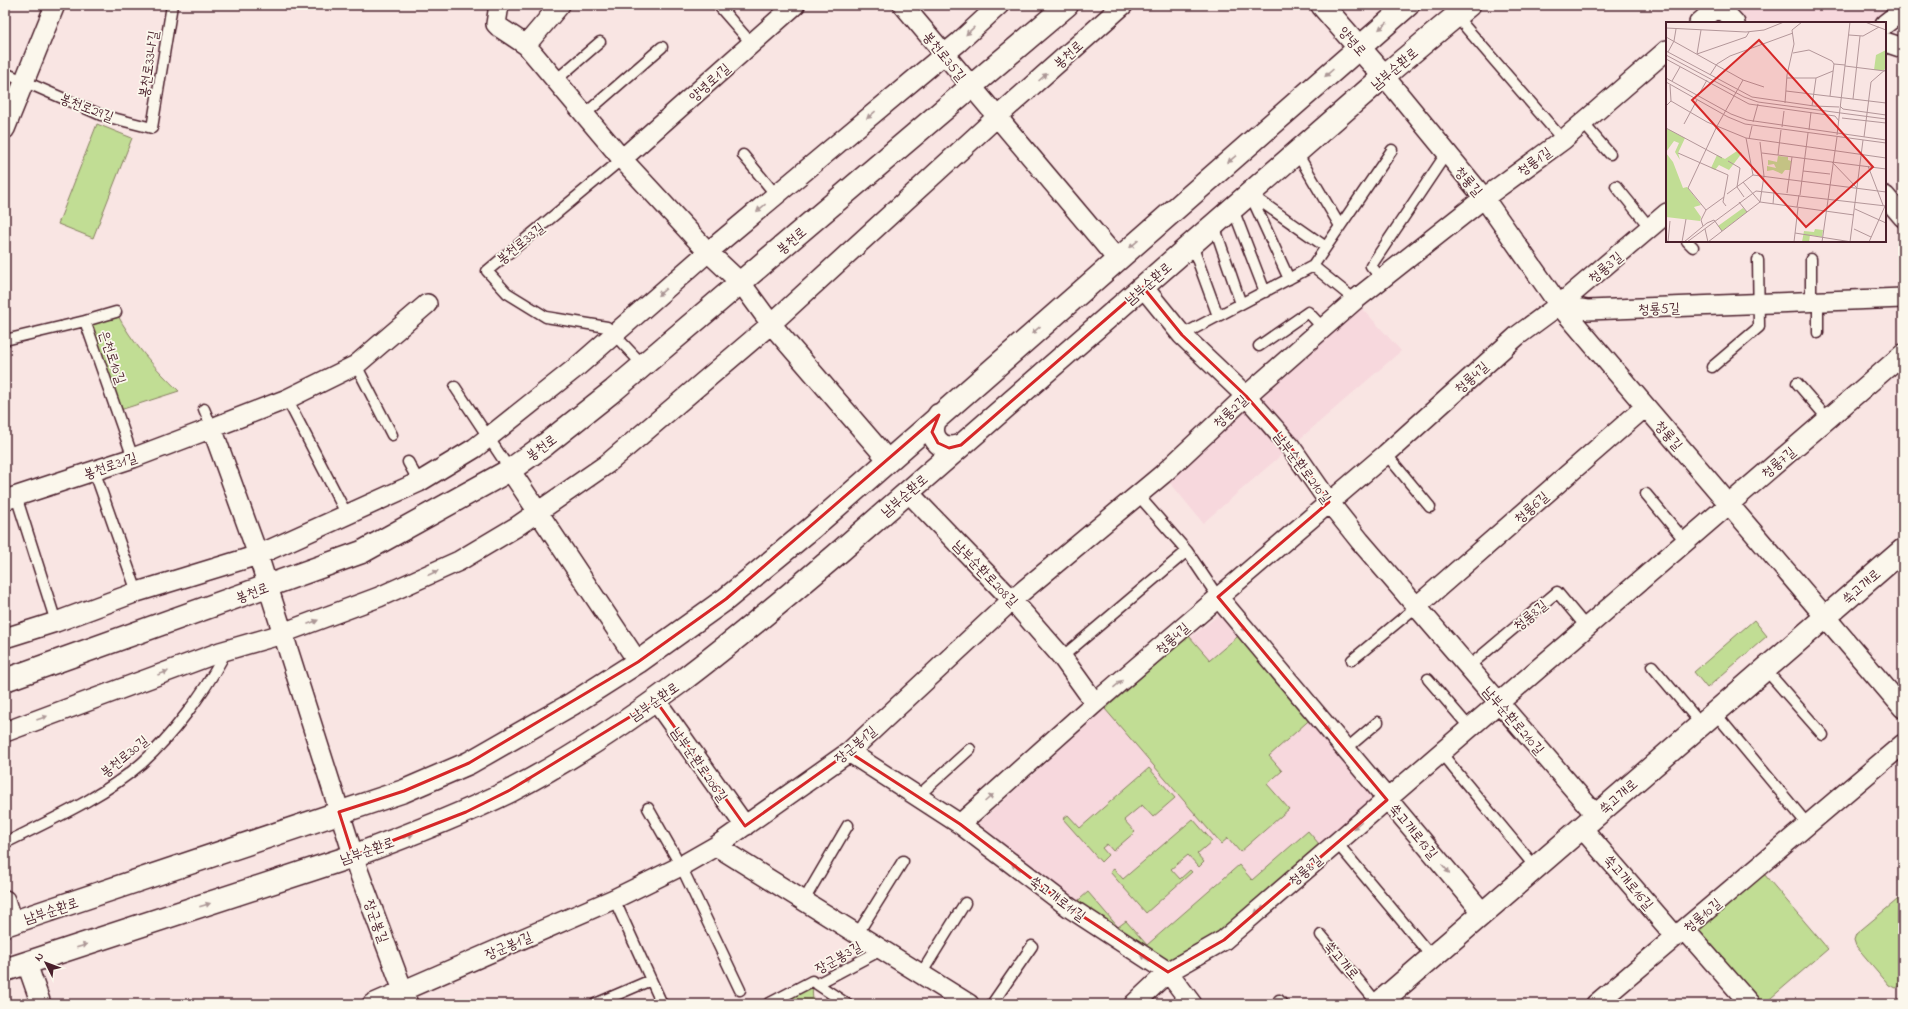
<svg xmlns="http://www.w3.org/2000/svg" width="1908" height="1009" font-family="'Indie Flower','Poor Story',sans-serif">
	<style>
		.built { fill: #f7d8dd }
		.green { fill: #c1dd94; stroke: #867e60 }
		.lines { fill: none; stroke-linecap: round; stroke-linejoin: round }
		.lane-casing { stroke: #4a1f2b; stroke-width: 13 }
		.street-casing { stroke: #4a1f2b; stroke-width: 22 }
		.secondary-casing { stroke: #4a1f2b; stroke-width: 25 }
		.primary-casing { stroke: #4a1f2b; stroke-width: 25 }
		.lane { stroke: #fbf7ec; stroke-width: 10 }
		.street { stroke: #fbf7ec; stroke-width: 19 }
		.secondary { stroke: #fbf7ec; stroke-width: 22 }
		.primary { stroke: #fbf7ec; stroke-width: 22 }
		.oneway { fill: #ab9695 }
		.marked { fill: none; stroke: #d62828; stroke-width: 3; stroke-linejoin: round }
		.labels { text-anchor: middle; stroke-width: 3.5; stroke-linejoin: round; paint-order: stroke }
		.street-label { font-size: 14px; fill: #4a1f2b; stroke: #fbf7ec }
		.inset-road { fill: none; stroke: #b39699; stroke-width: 1 }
		.view { fill: #d62828; fill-opacity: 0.15; stroke: #d62828; stroke-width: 2 }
		.inset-edge { fill: none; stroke: #4a1f2b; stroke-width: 2 }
	</style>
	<rect width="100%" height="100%" fill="#f9e5e3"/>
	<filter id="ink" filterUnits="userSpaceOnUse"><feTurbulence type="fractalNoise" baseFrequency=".025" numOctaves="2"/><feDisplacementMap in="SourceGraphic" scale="8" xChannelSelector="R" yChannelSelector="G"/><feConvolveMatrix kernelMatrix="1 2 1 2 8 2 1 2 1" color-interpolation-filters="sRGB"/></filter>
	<g filter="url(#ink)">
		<path class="built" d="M 1720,5 L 1903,5 L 1885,23 L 1735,23 Z
			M 1355,300 L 1401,351 L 1203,523 L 1163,474 Z
			M 1224,610 L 1383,800 L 1178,973 L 968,833 L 1105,709 Z"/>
		<path class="green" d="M 97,124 L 132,138 L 93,238 L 58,224 Z
			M 116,312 C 132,343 154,367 179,391 L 117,411 L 85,321 Z
			M 1754,620 L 1767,636 L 1707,688 L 1694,672 Z
			M 1244,631 L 1315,715 L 1269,756 L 1282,771 L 1267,784 L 1289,809 L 1240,852 L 1228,838 L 1221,844 L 1105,709 L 1189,636 L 1210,660 Z
			M 1149,768 L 1175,798 L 1153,817 L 1142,805 L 1124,820 L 1135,832 L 1113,851 L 1107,844 L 1102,848 L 1108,855 L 1101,862 L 1063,819 L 1068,815 L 1080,828 Z
			M 1193,819 L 1212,841 L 1197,854 L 1204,862 L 1199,867 L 1188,855 L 1171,869 L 1180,879 L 1190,870 L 1192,872 L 1146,913 L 1110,872 L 1114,869 L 1123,879 Z
			M 1308,831 L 1325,851 L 1178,978 L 1073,905 L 1088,892 L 1118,927 L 1126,921 L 1147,945 L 1239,865 L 1252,880 Z
			M 1758,867 L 1828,949 L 1764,1004 L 1750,1004 L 1681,932 Z
			M 1903,895 L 1903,984 L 1895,988 L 1889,985 L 1856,946 L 1854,940 L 1856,934 Z
			M 812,981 L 813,1004 L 774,1004 Z"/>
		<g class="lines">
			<g class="lane-casing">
				<path id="lane" d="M 718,5 L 752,44
					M 1456,16 L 1563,140
					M 5,73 L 101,115 L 152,128 L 172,5
					M 556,80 L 600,42
					M 585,114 L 662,47
					M 1583,123 L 1610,154
					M 1297,153 L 1340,226
					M 743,155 L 776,195
					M 622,159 L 487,271 L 507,293 L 546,317 L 607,327 L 643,365
					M 1616,186 L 1651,229
					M 1250,194 L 1289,279
					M 1250,194 L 1326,247
					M 1233,209 L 1265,292
					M 1214,225 L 1241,304
					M 1687,241 L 1693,247
					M 1192,245 L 1218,316
					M 1811,259 L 1811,302
					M 1313,266 L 1355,300
					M 1382,279 L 1371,266 L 1446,154
					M 1818,301 L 1818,333
					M 85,321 L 116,312
					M 1182,335 L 1313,266 L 1392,150
					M 5,340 L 85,321 L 133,458
					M 1259,346 L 1308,312 L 1323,328
					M 356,365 L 392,435
					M 1712,367 L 1759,327 L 1758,260
					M 1797,383 L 1828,419
					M 455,387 L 510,470
					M 287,399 L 347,515
					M 204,409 L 212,428
					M 1386,454 L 1430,507
					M 408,462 L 419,482
					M 94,470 L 137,592
					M 1646,494 L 1686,542
					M 1138,495 L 1187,551 L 1218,597
					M 16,496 L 56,622
					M 1062,657 L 1187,551
					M 1352,660 L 1416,607
					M 1652,666 L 1701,724
					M 1468,667 L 1557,592 L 1587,628
					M 1765,669 L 1823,735
					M 1428,679 L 1470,728
					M 1715,713 L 1808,825
					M 1345,750 L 1378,722
					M 1441,753 L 1536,868
					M 917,797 L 970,749
					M 648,808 L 681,866 L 740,990
					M 5,843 C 51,820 103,797 142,763 C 172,736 203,694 222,659 L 220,652
					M 1337,843 L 1432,957
					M 614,899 L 662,1004
					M 803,902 L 848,825
					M 858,933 L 903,861
					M 1321,935 L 1378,1004
					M 921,974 L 965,903
					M 1279,1000 L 1282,1004
					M 595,1004 L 651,980
					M 768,1004 L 812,981
					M 847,1004 L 817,984 L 883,949
					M 992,1004 L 1032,946"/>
			</g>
			<g class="street-casing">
				<path id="street" d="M 499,5 L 496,24 L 499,27 L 526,45 L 622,159 L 708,252 L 741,283 L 771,324 L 888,460
					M 903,5 L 1117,259
					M 1718,5 L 1735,23
					M 1699,23 L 1720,5
					M 1885,24 L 1903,10
					M 1885,42 L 1903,48
					M 526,45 L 560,5
					M 1384,76 L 1484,198 L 1559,305 L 1903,708
					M 5,129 L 55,5
					M 622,159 L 795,5
					M 1885,196 L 1903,217
					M 1143,287 L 1182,335 L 1246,396 L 1290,446 L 1329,502 L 1360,541 L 1596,815
					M 1559,305 L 1588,310 L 1903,298
					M 212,428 L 287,399 L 356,365 L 427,304
					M 510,470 L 638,662
					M 908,492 L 1012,600 L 1062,657 L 1095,703
					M 5,500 L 133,458 L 212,428 L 258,555 L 358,870 L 408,1004
					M 1218,597 L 1483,913
					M 1416,607 L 1645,407
					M 5,638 L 56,622 L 137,592 L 258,555 L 419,482 L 475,448 L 578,366 L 708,252 L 959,42 L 999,5
					M 656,701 L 745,826
					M 5,732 L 220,652 L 272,637 L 379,597 L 459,561 L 516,527 L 607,464 L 771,324 L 998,116 L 1123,5
					M 849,752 L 960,824 L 1070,908 L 1168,972 L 1192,1004
					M 960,824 L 1095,703 L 1386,454 L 1517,336 L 1559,305 L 1667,213
					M 1582,828 L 1676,937
					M 716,846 L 969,1004
					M 5,900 L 12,922
					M 1685,930 L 1750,1004
					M 27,964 L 41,1004
					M 372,1004 L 614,899 L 681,866 L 716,846 L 849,752 L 1012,600 L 1163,474 L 1246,396 L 1355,300 L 1484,198 L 1563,140 L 1667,50
					M 1134,1004 L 1168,972 L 1224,940 L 1903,354
					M 1596,1004 L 1903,744"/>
			</g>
			<g class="secondary-casing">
				<path id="secondary" d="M 1322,5 L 1384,76
					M 1378,1004 L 1903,550"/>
			</g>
			<g class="primary-casing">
				<path id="primary" d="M 939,415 C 924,433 940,455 961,445
					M 5,680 L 362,552 L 510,470 L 546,444 L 614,390 L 1067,5
					M 5,925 L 404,791 L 469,763 L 572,704 L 638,662 L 726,599 L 813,527 L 1408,5
					M 5,970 L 353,856 C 407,836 459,816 510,791 C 630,729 734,642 836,555 L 1384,76 L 1469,5"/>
			</g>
			<use href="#lane" class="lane"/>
			<use href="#street" class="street"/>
			<use href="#secondary" class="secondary"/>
			<use href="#primary" class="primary"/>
		</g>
		<defs><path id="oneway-solid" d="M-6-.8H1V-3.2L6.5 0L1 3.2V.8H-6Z"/></defs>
		<g class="oneway">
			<use href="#oneway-solid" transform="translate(1383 26) rotate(140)"/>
			<use href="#oneway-solid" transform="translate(970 31) rotate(137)"/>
			<use href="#oneway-solid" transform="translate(1329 73) rotate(138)"/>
			<use href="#oneway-solid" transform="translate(1043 77) rotate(-42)"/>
			<use href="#oneway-solid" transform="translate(871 115) rotate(140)"/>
			<use href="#oneway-solid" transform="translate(1232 159) rotate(139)"/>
			<use href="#oneway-solid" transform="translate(761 208) rotate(140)"/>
			<use href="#oneway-solid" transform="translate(1134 244) rotate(139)"/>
			<use href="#oneway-solid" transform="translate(662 292) rotate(139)"/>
			<use href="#oneway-solid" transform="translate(1036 330) rotate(139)"/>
			<use href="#oneway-solid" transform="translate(433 573) rotate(-24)"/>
			<use href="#oneway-solid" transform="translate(313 622) rotate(-21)"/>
			<use href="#oneway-solid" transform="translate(1242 627) rotate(50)"/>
			<use href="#oneway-solid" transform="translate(163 673) rotate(-20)"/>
			<use href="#oneway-solid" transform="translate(1118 684) rotate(-40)"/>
			<use href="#oneway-solid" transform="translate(42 718) rotate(-20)"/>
			<use href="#oneway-solid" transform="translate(1325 727) rotate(50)"/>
			<use href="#oneway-solid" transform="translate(526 782) rotate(-29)"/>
			<use href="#oneway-solid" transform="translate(989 798) rotate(-42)"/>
			<use href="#oneway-solid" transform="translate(1357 825) rotate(139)"/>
			<use href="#oneway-solid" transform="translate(408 836) rotate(-21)"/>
			<use href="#oneway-solid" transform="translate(1016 867) rotate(-143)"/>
			<use href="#oneway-solid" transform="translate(1446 869) rotate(50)"/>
			<use href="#oneway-solid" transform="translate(205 905) rotate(-18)"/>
			<use href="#oneway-solid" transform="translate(1259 910) rotate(139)"/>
			<use href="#oneway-solid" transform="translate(82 946) rotate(-18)"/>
			<use href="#oneway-solid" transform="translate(1145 958) rotate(-147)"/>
		</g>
	</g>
	<path class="marked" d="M 1143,287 L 1182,335 L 1246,396 L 1290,446 L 1329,502 L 1218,597 L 1387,800 L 1224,940 L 1168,972 L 1070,908 L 960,824 L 849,752 L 745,826 L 656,701 L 510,790 L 466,812 L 353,856 L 339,812 L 404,791 L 469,763 L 638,662 L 726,599 L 939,415 L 932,432 L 938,443 L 949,448 L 961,445 Z"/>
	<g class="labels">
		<g class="street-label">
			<text transform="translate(1353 41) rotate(49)" y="5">양녕로</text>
			<text transform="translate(1068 54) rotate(-42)" y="5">봉천로</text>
			<text transform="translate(945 56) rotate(51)" y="5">봉천로35길</text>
			<text transform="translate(148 64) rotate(-81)" y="5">봉천로33나길</text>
			<text transform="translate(1394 68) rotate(-40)" y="5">남부순환로</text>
			<text transform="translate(709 82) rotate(-42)" y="5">양녕로1길</text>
			<text transform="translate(87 107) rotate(21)" y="5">봉천로29길</text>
			<text transform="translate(1534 161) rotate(-36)" y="5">청룡1길</text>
			<text transform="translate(1469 181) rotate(49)" y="5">청룡길</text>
			<text transform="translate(791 240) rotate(-40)" y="5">봉천로</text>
			<text transform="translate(520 243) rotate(-39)" y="5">봉천로33길</text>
			<text transform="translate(1605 267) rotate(-40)" y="5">청룡3길</text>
			<text transform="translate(1148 283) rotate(-41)" y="5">남부순환로</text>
			<text transform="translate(1659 308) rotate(-2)" y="5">청룡5길</text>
			<text transform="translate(113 357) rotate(71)" y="5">은천로10길</text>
			<text transform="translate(1471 377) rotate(-42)" y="5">청룡4길</text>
			<text transform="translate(1230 411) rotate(-43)" y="5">청룡2길</text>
			<text transform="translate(1669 435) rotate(49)" y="5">청룡길</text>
			<text transform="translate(541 447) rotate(-36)" y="5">봉천로</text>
			<text transform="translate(1778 462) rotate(-41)" y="5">청룡7길</text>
			<text transform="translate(110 465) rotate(-19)" y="5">봉천로31길</text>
			<text transform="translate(1303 467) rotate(53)" y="5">남부순환로210길</text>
			<text transform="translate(904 495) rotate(-41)" y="5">남부순환로</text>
			<text transform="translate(1531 507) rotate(-41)" y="5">청룡6길</text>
			<text transform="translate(986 573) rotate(46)" y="5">남부순환로208길</text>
			<text transform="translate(1861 586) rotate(-41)" y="5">쑥고개로</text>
			<text transform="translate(252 592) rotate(-20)" y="5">봉천로</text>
			<text transform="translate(1530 615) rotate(-40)" y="5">청룡8길</text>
			<text transform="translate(1172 638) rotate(-42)" y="5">청룡4길</text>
			<text transform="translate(654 701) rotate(-35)" y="5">남부순환로</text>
			<text transform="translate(1514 720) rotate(49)" y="5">남부순환로210길</text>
			<text transform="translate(855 744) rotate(-40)" y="5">장군봉1길</text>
			<text transform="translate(124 756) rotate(-39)" y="5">봉천로30길</text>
			<text transform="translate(700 764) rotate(55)" y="5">남부순환로206길</text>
			<text transform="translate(1618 796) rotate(-41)" y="5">쑥고개로</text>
			<text transform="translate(1414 831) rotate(50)" y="5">쑥고개로13길</text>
			<text transform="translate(367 850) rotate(-19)" y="5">남부순환로</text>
			<text transform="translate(1305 870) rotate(-41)" y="5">청룡8길</text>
			<text transform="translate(1629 882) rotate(49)" y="5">쑥고개로16길</text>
			<text transform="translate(1058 898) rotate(36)" y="5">쑥고개로11길</text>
			<text transform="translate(51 910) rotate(-18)" y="5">남부순환로</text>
			<text transform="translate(1702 915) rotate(-40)" y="5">청룡10길</text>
			<text transform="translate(377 921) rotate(70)" y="5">장군봉길</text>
			<text transform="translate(508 945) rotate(-23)" y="5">장군봉1길</text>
			<text transform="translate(838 957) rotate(-29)" y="5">장군봉3길</text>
			<text transform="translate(1342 960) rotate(50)" y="5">쑥고개로</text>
		</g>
	</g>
	<g transform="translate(1666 22)">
		<rect width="220" height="220" fill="#f9e5e3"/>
		<path d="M 220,28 L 220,45 L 218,48 L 208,48 L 210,33 ZM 0,106 L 19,116 L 12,131 L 14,138 L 9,130 L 13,121 L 8,119 L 0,130 ZM 71,129 L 76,131 L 63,148 L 53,143 L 49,148 L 45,146 L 51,133 L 59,137 ZM 0,131 L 7,140 L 17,166 L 21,165 L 35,183 L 28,185 L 35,195 L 34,199 L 0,195 ZM 112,134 L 122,135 L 122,138 L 125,139 L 124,148 L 119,148 L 116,152 L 107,148 L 101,149 L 101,144 L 110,146 L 108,142 L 102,143 L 102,138 L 111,140 ZM 77,186 L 81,190 L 56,209 L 52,204 ZM 149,207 L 157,208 L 156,215 L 144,213 L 143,220 L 136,220 L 138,209 L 148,210 Z" fill="#c1dd94"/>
		<path class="inset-road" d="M 199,0 L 220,8M 0,6 L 80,10 L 98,8 L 118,0M 183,13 L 197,14 L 213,5M 0,15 L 77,58 L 51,104 L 22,166 L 40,188 L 35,198 L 37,204M 0,29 L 86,75 L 148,84 L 173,85M 2,30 L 8,19 L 10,7M 127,31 L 143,28 L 166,39 L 168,42 L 179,43M 31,32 L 80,15 L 83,10M 31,32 L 35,8M 0,33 L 78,75 L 92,80 L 220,97M 0,37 L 83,82 L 169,94 L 173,99M 179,44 L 219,49M 44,53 L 51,42 L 64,34 L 127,11M 0,56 L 65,92 L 81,98 L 220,118M 121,56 L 150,56 L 167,49M 77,58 L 98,65M 6,59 L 14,45M 0,60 L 62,95 L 79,102 L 220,121M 120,69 L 220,81M 32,74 L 41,58M 164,74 L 168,42M 187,77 L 194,14M 5,79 L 41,100 L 80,116 L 220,136M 119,81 L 121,53 L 128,22 L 126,8 L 136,0M 0,84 L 5,79 L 4,63M 146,84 L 150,56M 174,84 L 177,87 L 220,93M 176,96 L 220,101M 87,100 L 92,82M 18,102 L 31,78M 116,105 L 118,89M 0,106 L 56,136M 143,108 L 145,90M 171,113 L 184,0M 198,115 L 205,60 L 220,47M 80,116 L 87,153M 83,117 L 86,104M 12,131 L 62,153 L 57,180 L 60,184M 96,131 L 220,147M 112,133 L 115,108M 62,139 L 74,146 L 71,165 L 78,175M 166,140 L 191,166M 202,144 L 217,183M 137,149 L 164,152M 77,160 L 94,180M 121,171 L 126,135M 61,172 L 87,153 L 220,170M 134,173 L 142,111M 73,180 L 81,190M 94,180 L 188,193M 94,180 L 98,154 L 94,120M 107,182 L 108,170M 131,185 L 133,173M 189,187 L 220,201M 40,188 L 58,175M 39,207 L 42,220 L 94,180M 188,207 L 205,215M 129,211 L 186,220M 2,220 L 4,199M 16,220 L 20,197M 18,220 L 41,201 L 48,198 L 56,209M 21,220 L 90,169 L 220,184M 128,220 L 132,186M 156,220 L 171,115M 184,220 L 197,118M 203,220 L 219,184"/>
		<path class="view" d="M 93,18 L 207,145 L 140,205 L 26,78 Z"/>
		<rect width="220" height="220" class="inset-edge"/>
	</g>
	<rect width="1908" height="1009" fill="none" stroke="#fbf7ec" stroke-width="20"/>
	<rect x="10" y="10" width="1888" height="989" fill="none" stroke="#4a1f2b" stroke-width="1.5" filter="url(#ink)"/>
	<g transform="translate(46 963) rotate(312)" stroke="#fbf7ec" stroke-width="3" paint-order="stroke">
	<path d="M0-3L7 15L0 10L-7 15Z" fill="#4a1f2b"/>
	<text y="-6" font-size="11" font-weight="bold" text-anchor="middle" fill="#4a1f2b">N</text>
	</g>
</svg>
